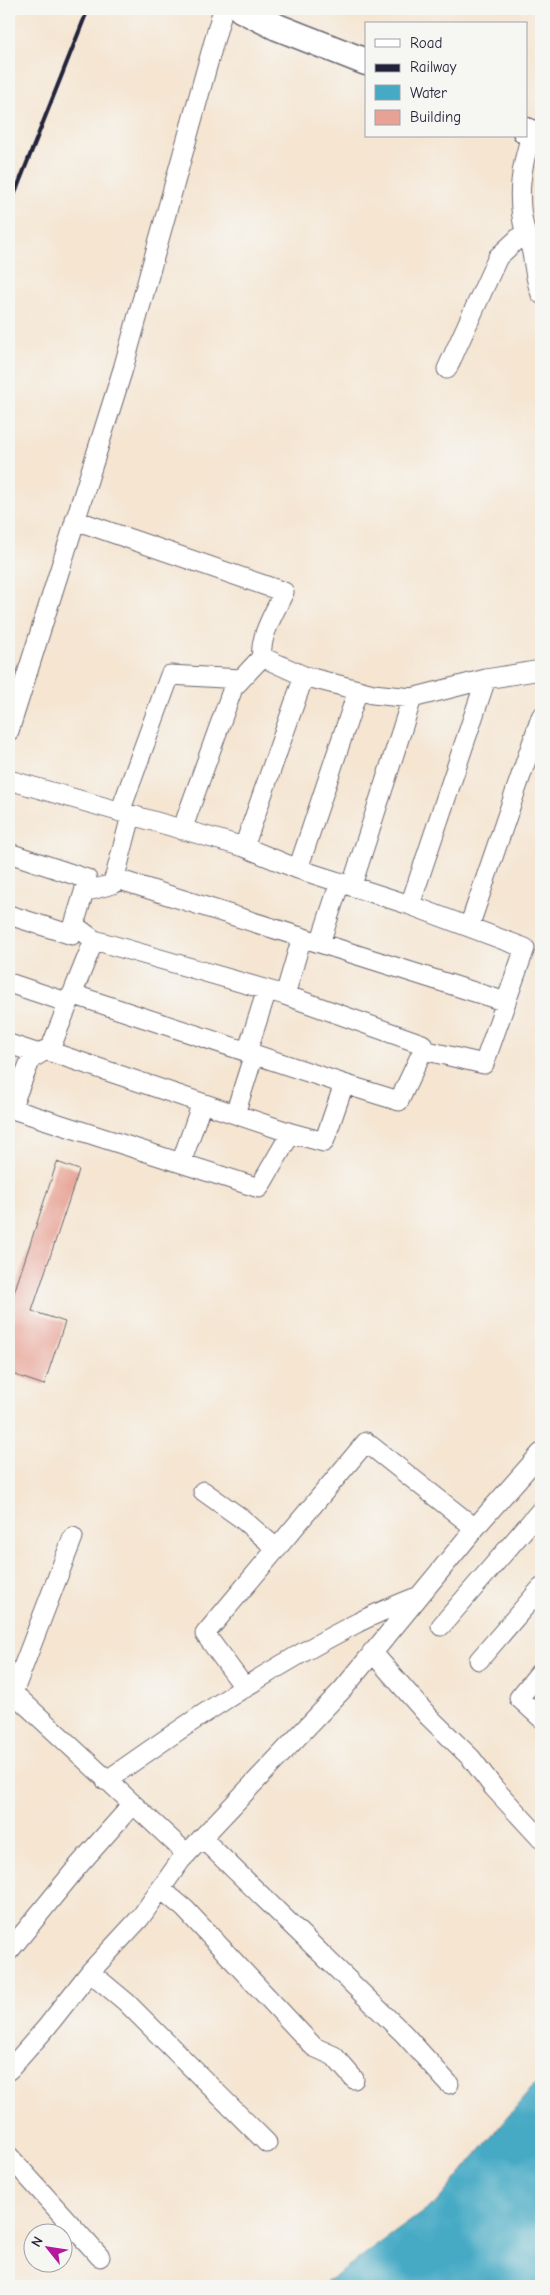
<svg xmlns="http://www.w3.org/2000/svg" width="550" height="2295" font-family="'Comic Neue',sans-serif">
	<style>
		.water { fill: #46aac5; stroke: #346680 }
		.building { fill: #e8a295 }
		.lines { fill: none; stroke-linecap: round; stroke-linejoin: round }
		.minor-casing { stroke: #6c6670; stroke-width: 21 }
		.secondary-casing { stroke: #6c6670; stroke-width: 29 }
		.minor { stroke: #fff; stroke-width: 19 }
		.secondary { stroke: #fff; stroke-width: 26 }
		.rail { stroke: #22223b; stroke-width: 4 }
	</style>
	<rect width="100%" height="100%" fill="#f6f6f2"/>
	<filter id="ink" filterUnits="userSpaceOnUse"><feTurbulence type="fractalNoise" baseFrequency=".02" numOctaves="2"/><feDisplacementMap in="SourceGraphic" scale="10" xChannelSelector="R" yChannelSelector="G"/><feConvolveMatrix kernelMatrix="1 2 1 2 8 2 1 2 1" color-interpolation-filters="sRGB"/></filter>
	<filter id="wash" filterUnits="userSpaceOnUse"><feTurbulence type="fractalNoise" baseFrequency=".0096" numOctaves="4" result="noise"/><feDisplacementMap in="SourceGraphic" scale="20" xChannelSelector="R" yChannelSelector="G"/><feGaussianBlur stdDeviation="1.12" result="paint"/><feColorMatrix in="noise" values="0 0 0 0 0 0 0 0 0 0 0 0 0 0 0 0 0 1.4 0 .05"/><feComposite in="paint" operator="in"/></filter>
	<g filter="url(#wash)">
		<rect width="100%" height="100%" fill="#f5e5d1"/>
		<path class="water" d="M 541,2077 L 541,2286 L 321,2286 L 438,2201 Z"/>
		<g id="blocks">
			<path class="building" d="M 57,1162 L 79,1170 L 32,1311 L 65,1322 L 44,1385 L 9,1373 L 9,1308 Z"/>
		</g>
	</g>
	<g filter="url(#ink)">
		<use href="#blocks" fill-opacity="0" stroke="#6c6670" stroke-width="1"/>
		<g class="lines">
			<g class="minor-casing">
				<path id="minor" d="M 532,133 C 521,166 516,197 525,231 C 527,239 531,246 532,253 C 535,269 535,279 541,294
					M 447,369 L 498,257 L 525,232
					M 75,520 L 284,592 C 276,610 259,636 262,657 L 304,676 L 373,694 L 412,698 L 486,679 L 541,670
					M 9,731 L 123,369 L 223,9
					M 9,780 L 244,847 L 298,869 L 410,905 L 525,948 L 484,1064 L 423,1050 L 399,1101 L 344,1084 L 324,1142 L 291,1133 L 259,1188 L 9,1108
					M 120,812 L 170,675 L 241,679
					M 182,830 L 233,688 L 262,657
					M 244,847 L 304,676
					M 9,853 L 87,879 L 84,892
					M 298,869 L 358,690
					M 114,878 L 506,1002
					M 352,885 L 412,698
					M 410,905 L 486,679
					M 9,915 L 72,935 L 74,925
					M 469,927 L 541,717
					M 94,940 L 285,995 L 422,1044 L 423,1050
					M 320,943 L 340,882
					M 9,983 L 69,1003
					M 72,994 L 344,1084
					M 285,995 L 302,937
					M 9,1044 L 39,1054
					M 45,1050 L 291,1133
					M 247,1052 L 267,990
					M 11,1108 L 31,1059 L 51,1047 L 94,940 L 74,925 L 84,892 L 113,884 L 131,816
					M 235,1114 L 254,1054
					M 181,1163 L 202,1103
					M 203,1491 L 241,1518 L 277,1549
					M 441,1626 L 541,1510
					M 372,1652 L 429,1717 L 471,1758 L 494,1788 L 541,1839
					M 479,1660 L 541,1588
					M 541,1671 L 519,1698 L 541,1718
					M 245,1688 L 205,1634 L 366,1442 L 475,1528
					M 9,1689 L 187,1854
					M 13,1693 L 73,1537
					M 106,1781 C 186,1724 268,1669 355,1624 C 374,1614 394,1606 414,1598
					M 202,1838 L 404,2034 L 449,2084
					M 161,1889 L 185,1909 L 314,2047 L 334,2056 L 354,2079
					M 9,1951 L 79,1865 L 132,1805
					M 90,1972 L 126,2002 L 267,2143
					M 9,2070 L 46,2028 L 90,1972 L 140,1918 L 181,1860 L 343,1689 L 481,1521 L 541,1453
					M 9,2156 L 100,2257"/>
			</g>
			<g class="secondary-casing">
				<path id="secondary" d="M 241,9 L 277,27 L 366,62
					M 526,131 L 541,137"/>
			</g>
			<use href="#minor" class="minor"/>
			<use href="#secondary" class="secondary"/>
			<path class="rail" d="M 9,208 L 88,9"/>
		</g>
	</g>
	<rect width="550" height="2295" fill="none" stroke="#f6f6f2" stroke-width="30"/>
	<rect x="365" y="22" width="162" height="115" fill="#f6f6f2" stroke="#a1a1a9"/>
	<rect x="375" y="39" width="25" height="8" fill="#ffffff" stroke="#a1a1a9"/>
	<text x="410" y="48" font-size="15" fill="#22223b">Road</text>
	<rect x="375" y="64" width="25" height="8" fill="#22223b" stroke="#a1a1a9"/>
	<text x="410" y="72" font-size="15" fill="#22223b">Railway</text>
	<rect x="375" y="85" width="25" height="15" fill="#46aac5" stroke="#a1a1a9"/>
	<text x="410" y="98" font-size="15" fill="#22223b">Water</text>
	<rect x="375" y="110" width="25" height="15" fill="#e8a295" stroke="#a1a1a9"/>
	<text x="410" y="122" font-size="15" fill="#22223b">Building</text>
	<g transform="translate(48 2248) rotate(300)"><circle r="24" fill="#f6f6f2" stroke="#a1a1a9"/>
	<path d="M0-4L9 19L0 12L-9 19Z" fill="#b5179e"/>
	<text y="-8" font-size="14" font-weight="bold" text-anchor="middle" fill="#22223b">N</text>
	</g>
</svg>
